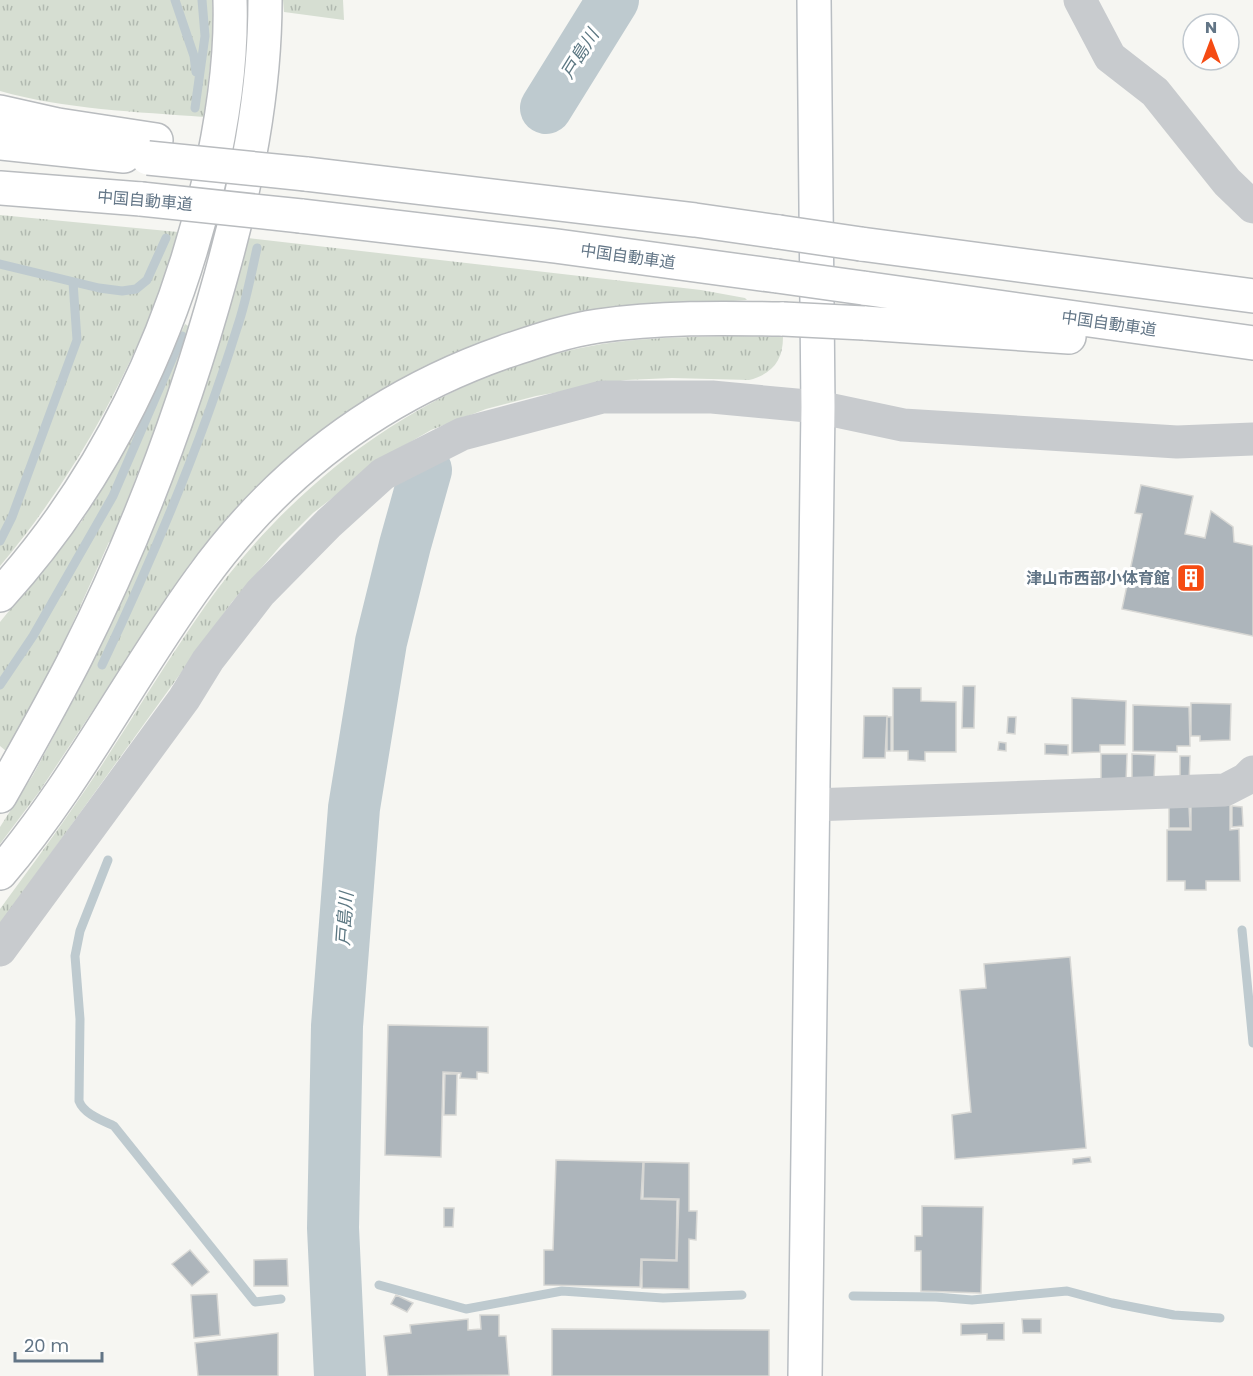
<svg xmlns="http://www.w3.org/2000/svg" width="1253" height="1376" font-family="Poppins,'Noto Sans JP',sans-serif">
	<style>
		.grass { fill: url(#grass-tufts) }
		.lines { fill: none; stroke-linecap: round; stroke-linejoin: round }
		.stream { stroke: #becacf; stroke-width: 9 }
		.river { stroke: #becacf; stroke-width: 52 }
		.building { fill: #adb5bb; stroke: #d7d7d4; stroke-width: 1.5 }
		.secondary-casing { stroke: #b9bec3; stroke-width: 36 }
		.highway-casing { stroke: #b9bcbf; stroke-width: 36 }
		.street { stroke: #c8cbce; stroke-width: 33 }
		.secondary { stroke: #fff; stroke-width: 33 }
		.highway { stroke: #fff; stroke-width: 33 }
		.highway-bridge-casing { stroke: #b9bcbf; stroke-width: 36; stroke-linecap: butt }
		.highway-bridge { stroke: #fff; stroke-width: 33 }
		.labels { text-anchor: middle; stroke-width: 6; stroke-linejoin: round; paint-order: stroke }
		.street-label { font-size: 16px; fill: #627586; stroke: #fff }
		.poi-label { font-size: 16px; font-weight: bold; fill: #627586; stroke: #fff; text-anchor: end }
		.water-label { font-size: 18px; font-style: italic; fill: #5d7883; stroke: #fff }
	</style>
	<defs>
		<pattern id="grass-tufts" width="24" height="20" patternUnits="userSpaceOnUse" patternTransform="scale(1.5)"><rect width="24" height="20" fill="#d6ded2"/><path d="M3 7l-1-3M5 7V3M7 7l1-3M15 17l-1-3M17 17v-4M19 17l1-3" fill="none" stroke="#b1b9b0"/></pattern>
	</defs>
	<rect width="100%" height="100%" fill="#f6f6f2"/>
	<path class="grass" d="M 0,0 L 212,0 L 214,31 L 204,117 C 138,112 63,109 0,91 Z
		M 283,0 L 343,0 L 344,20 L 284,12 Z
		M 0,215 L 178,232 C 171,255 165,279 156,302 C 118,396 66,488 0,566 Z
		M 248,238 L 701,290 L 745,298 L 747,300 L 593,311 L 528,326 L 448,356 L 400,379 L 341,418 L 298,450 L 236,510 L 191,562 L 39,792 L 0,844 L 0,827 L 33,775 L 82,684 L 139,561 L 185,448 L 226,321 Z
		M 185,324 L 190,327 L 169,393 L 111,542 L 109,542 C 77,613 47,685 6,751 L 0,746 L 0,622 L 82,521 L 136,431 Z
		M 736,336 L 783,337 C 783,361 772,374 749,380 L 672,378 L 626,380 L 536,396 L 486,409 L 431,430 L 400,448 L 358,478 L 313,513 L 282,544 L 232,602 L 0,924 L 0,909 C 33,864 67,818 98,771 C 134,716 168,659 206,605 C 300,472 441,371 602,344 C 646,337 691,337 736,336 Z"/>
	<g class="lines">
		<path class="stream" d="M 175,0 L 194,56 L 196,72
			M 195,108 L 205,36 L 202,0
			M 0,264 L 99,288 L 122,291 L 136,289 L 147,280 L 166,238
			M 0,541 L 12,517 L 77,340 L 73,282
			M 102,665 C 154,556 201,444 237,328 C 246,302 251,275 257,248
			M 0,685 L 33,636 L 113,496 L 182,336
			M 108,860 L 80,931 L 75,956 L 80,1019 L 79,1101 C 84,1114 101,1120 114,1126 L 255,1302 L 281,1299
			M 1242,930 L 1253,1043
			M 379,1285 L 466,1309 L 562,1291 L 663,1298 L 742,1295
			M 853,1296 L 936,1297 L 972,1300 L 1067,1291 L 1112,1303 L 1174,1315 L 1220,1318"/>
		<path class="river" d="M 546,108 L 613,0
			M 340,1376 L 333,1228 L 337,1026 L 354,808 L 381,642 L 405,545 L 426,470"/>
	</g>
	<path class="building" d="M 1141,485 L 1193,496 L 1185,534 L 1205,538 L 1211,511 L 1233,527 L 1234,542 L 1253,546 L 1253,636 L 1122,609 L 1142,514 L 1135,513 Z
		M 963,686 L 975,686 L 974,728 L 962,728 Z
		M 893,688 L 921,688 L 921,701 L 956,702 L 956,752 L 925,752 L 925,761 L 908,760 L 908,751 L 893,751 Z
		M 1072,698 L 1126,701 L 1125,745 L 1100,745 L 1100,752 L 1072,753 Z
		M 1191,703 L 1231,704 L 1230,740 L 1200,741 L 1200,736 L 1191,736 Z
		M 1133,705 L 1189,707 L 1190,746 L 1177,746 L 1177,752 L 1133,751 Z
		M 864,716 L 887,716 L 885,758 L 863,758 Z
		M 887,717 L 891,717 L 891,751 L 887,751 Z
		M 1008,717 L 1016,717 L 1015,734 L 1007,733 Z
		M 999,742 L 1006,743 L 1006,751 L 998,750 Z
		M 1045,744 L 1068,745 L 1068,755 L 1045,754 Z
		M 1101,754 L 1127,754 L 1126,782 L 1101,783 Z
		M 1132,754 L 1155,755 L 1154,780 L 1132,779 Z
		M 1180,756 L 1190,756 L 1189,783 L 1180,783 Z
		M 1191,804 L 1230,805 L 1230,830 L 1239,829 L 1240,881 L 1206,881 L 1206,890 L 1185,890 L 1185,881 L 1167,881 L 1167,830 L 1191,830 Z
		M 1169,806 L 1189,806 L 1190,828 L 1169,828 Z
		M 1232,806 L 1242,807 L 1243,826 L 1232,827 Z
		M 1070,957 L 1086,1148 L 955,1159 L 952,1115 L 971,1112 L 960,990 L 986,988 L 984,964 Z
		M 388,1025 L 488,1027 L 488,1073 L 477,1072 L 477,1079 L 460,1078 L 461,1073 L 443,1072 L 441,1157 L 385,1155 Z
		M 445,1074 L 457,1074 L 456,1115 L 444,1115 Z
		M 1090,1157 L 1091,1162 L 1073,1164 L 1073,1159 Z
		M 556,1160 L 643,1162 L 641,1199 L 677,1200 L 676,1260 L 641,1259 L 640,1287 L 544,1285 L 544,1250 L 553,1250 Z
		M 644,1162 L 689,1163 L 689,1211 L 697,1211 L 696,1240 L 689,1239 L 689,1289 L 642,1288 L 642,1260 L 677,1261 L 679,1199 L 643,1198 Z
		M 922,1206 L 983,1207 L 981,1293 L 921,1291 L 921,1251 L 915,1251 L 915,1236 L 922,1236 Z
		M 444,1208 L 454,1208 L 453,1227 L 444,1227 Z
		M 190,1250 L 209,1272 L 192,1286 L 172,1264 Z
		M 287,1259 L 288,1286 L 254,1286 L 254,1260 Z
		M 217,1294 L 220,1335 L 194,1338 L 191,1295 Z
		M 396,1295 L 413,1303 L 407,1312 L 391,1304 Z
		M 480,1315 L 499,1315 L 499,1336 L 506,1336 L 509,1375 L 388,1376 L 384,1336 L 411,1333 L 410,1325 L 468,1319 L 468,1330 L 481,1329 Z
		M 1022,1319 L 1041,1319 L 1041,1333 L 1023,1333 Z
		M 1004,1323 L 1004,1340 L 987,1340 L 987,1334 L 961,1335 L 961,1324 Z
		M 552,1329 L 769,1330 L 769,1376 L 552,1376 Z
		M 278,1333 L 278,1376 L 198,1376 L 195,1343 Z"/>
	<g class="lines">
		<g class="secondary-casing">
			<path id="secondary" d="M 805,1376 L 818,407 L 814,0"/>
		</g>
		<g class="highway-casing">
			<path id="highway" d="M 0,112 L 58,125 L 156,140
				M 0,143 L 124,156
				M 306,174 L 695,220 L 779,232
				M 0,188 L 141,199
				M 301,216 L 556,246 L 777,276
				M 861,244 L 1253,296
				M 863,288 L 1253,343
				M 864,323 L 1069,337
				M 0,595 C 105,480 173,335 208,185 C 222,124 232,63 230,0
				M 0,796 C 26,750 52,704 76,657 C 137,536 185,407 221,276 C 246,186 265,94 265,0
				M 0,873 C 77,783 130,676 200,580 C 277,473 379,396 504,352 C 534,342 565,331 598,326 C 659,317 721,318 783,319"/>
		</g>
		<path class="street" d="M 1080,0 L 1110,57 L 1155,92 L 1227,182 L 1253,207
			M 813,805 L 1225,790 L 1246,779 L 1253,772
			M 0,950 L 184,699 L 208,660 L 260,593 L 329,523 L 383,474 L 462,434 L 602,397 L 712,397 L 818,407 L 903,425 L 1177,442 L 1253,439"/>
		<use href="#secondary" class="secondary"/>
		<use href="#highway" class="highway"/>
		<g class="highway-bridge-casing">
			<path id="highway-bridge" d="M 148,158 L 306,174
				M 141,199 L 301,216
				M 779,232 L 861,244
				M 777,276 L 863,288
				M 783,319 L 864,323"/>
		</g>
		<use href="#highway-bridge" class="highway-bridge"/>
	</g>
	<defs>
		<g id="building-square" transform="scale(1.5)"><rect x="-9" y="-9" width="18" height="18" rx="4" fill="#f54b13" stroke="#fff"/><path d="M-4-6H4V6H1V3H-1V6H-4ZM-2.5-4.3h1.7v1.8h-1.7ZM.8-4.3h1.7v1.8H.8ZM-2.5-1h1.7V.8h-1.7ZM.8-1h1.7V.8H.8Z" fill="#fff"/></g>
	</defs>
	<g fill-rule="evenodd">
		<use href="#building-square" x="1191" y="578"/>
	</g>
	<g class="labels">
		<g class="street-label">
			<text transform="translate(145 200) rotate(5)" y="6">中国自動車道</text>
			<text transform="translate(628 256) rotate(8)" y="6">中国自動車道</text>
			<text transform="translate(1109 323) rotate(8)" y="6">中国自動車道</text>
		</g>
		<g class="poi-label">
			<text x="1170" y="584">津山市西部小体育館</text>
		</g>
		<g class="water-label">
			<text transform="translate(580 54) rotate(-58)" y="6">戸島川</text>
			<text transform="translate(345 919) rotate(-86)" y="6">戸島川</text>
		</g>
	</g>
	<g transform="translate(1211 42)"><circle r="28" fill="#ffffff" stroke="#c0c8cf" stroke-width="1.5"/>
	<path d="M0-4.5L10 22L0 15L-10 22Z" fill="#f54b13"/>
	<text y="-9" font-size="16" font-weight="bold" text-anchor="middle" fill="#627586">N</text>
	</g>
	<path d="M15 1352v9h87v-9" fill="none" stroke="#627586" stroke-width="3"/>
	<text x="24" y="1352" font-size="18" fill="#627586" stroke="#ffffff" stroke-width="4.5" paint-order="stroke">20 m</text>
</svg>
